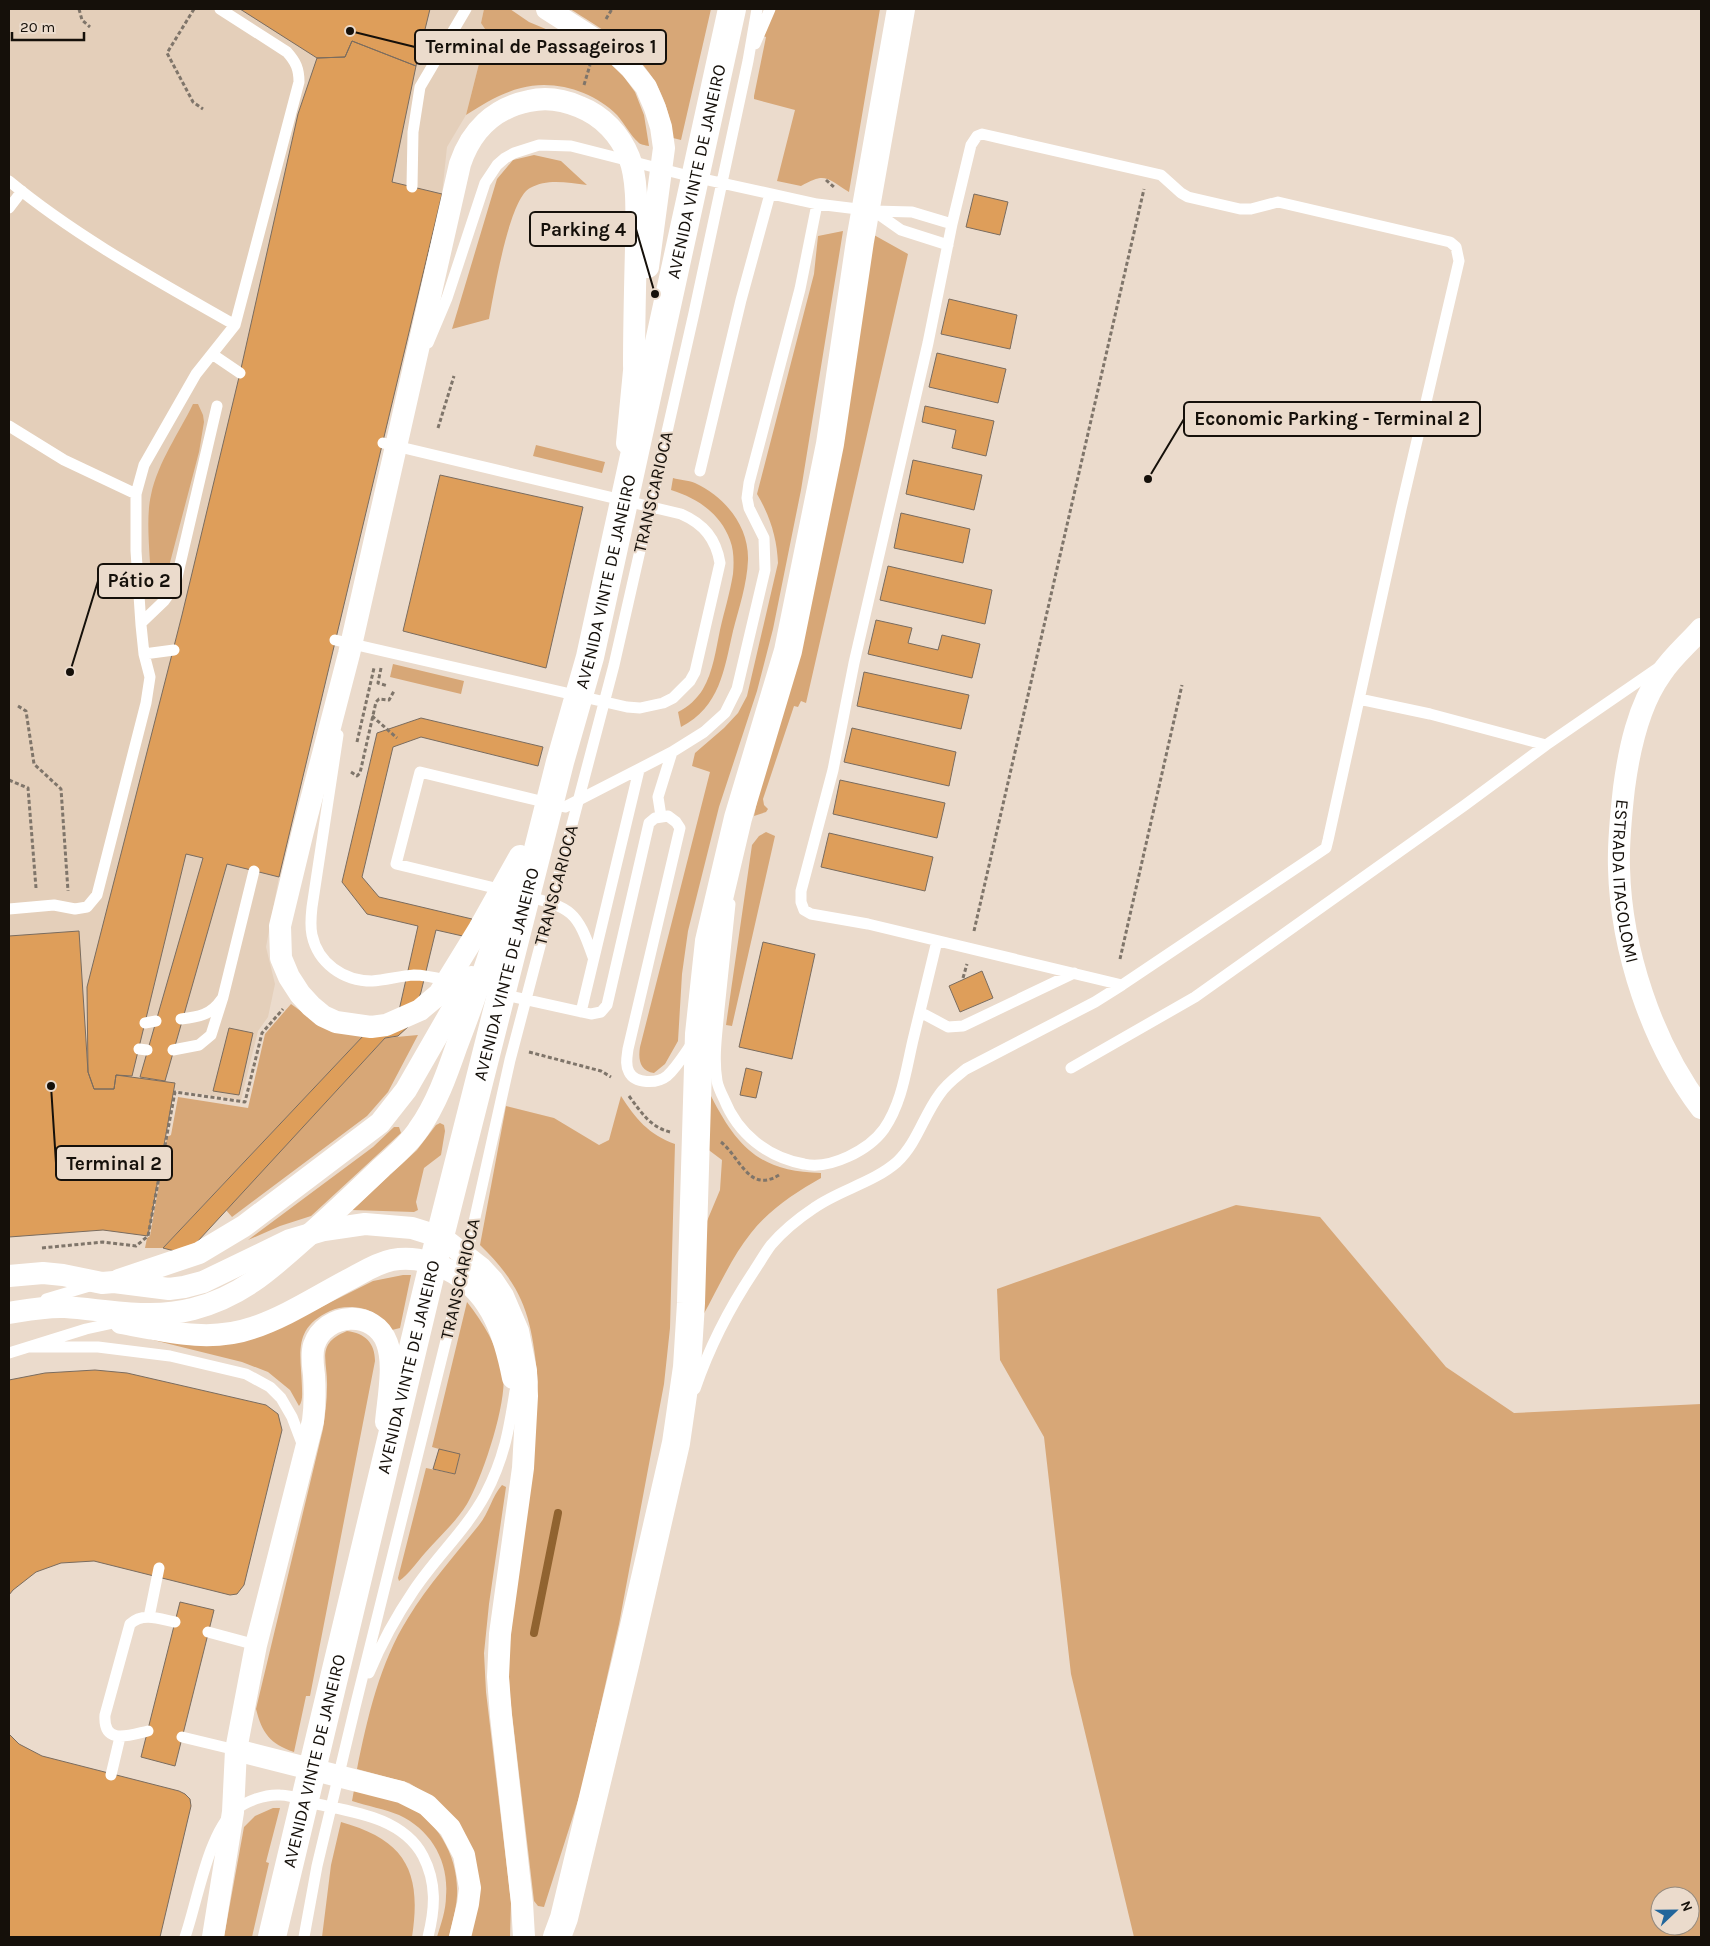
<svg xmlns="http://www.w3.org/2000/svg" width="1710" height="1946" font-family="Karla,sans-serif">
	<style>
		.built { fill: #e4cfba }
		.green { fill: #d7a777; fill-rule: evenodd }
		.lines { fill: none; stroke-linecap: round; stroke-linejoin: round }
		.stream { stroke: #906330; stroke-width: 8 }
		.building { fill: #de9e5a; stroke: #7a6c5f }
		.path { stroke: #7f756a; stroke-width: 3; stroke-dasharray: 4 2.5; stroke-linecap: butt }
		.service { stroke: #fff; stroke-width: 11 }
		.minor { stroke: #fff; stroke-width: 22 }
		.tertiary { stroke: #fff; stroke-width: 28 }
		.labels { text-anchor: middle; stroke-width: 4; stroke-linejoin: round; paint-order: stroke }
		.street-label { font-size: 18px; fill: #15100a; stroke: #ebdbcc }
		.leader { fill: none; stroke: #15100a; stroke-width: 2 }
		.callout-dot { fill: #15100a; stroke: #ebdbcc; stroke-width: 2 }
		.callout { fill: #ebdbcc; stroke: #15100a; stroke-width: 2 }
		.callout-label { font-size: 19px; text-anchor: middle; font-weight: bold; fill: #15100a }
	</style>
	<rect width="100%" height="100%" fill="#ebdbcc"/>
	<path class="built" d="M 9,9 L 484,9 L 481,23 L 487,32 L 466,115 L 447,147 L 442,194 L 279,877 L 266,947 L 275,984 L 268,1017 L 258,1031 L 241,1100 L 174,1090 L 148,1236 L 103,1230 L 9,1237 Z"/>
	<path class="green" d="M 484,9 L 510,9 L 529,22 L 584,45 L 611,64 L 624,77 L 635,92 L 644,115 L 649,146 C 645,145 640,145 638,142 C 631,136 624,123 617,115 C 593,91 554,79 521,88 C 501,93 483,104 466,115 L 487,32 L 481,23 Z
		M 570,9 L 711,9 L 681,140 L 673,138 C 665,69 624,42 570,9 Z
		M 773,9 L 880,9 L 849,192 C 826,178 826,172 801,186 L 777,181 L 795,110 L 754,99 L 754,96 L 766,37 L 763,36 Z
		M 534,155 L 561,161 L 587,185 C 568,183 548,178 530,188 C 509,199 494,293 489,319 L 452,329 L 497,179 L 513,160 Z
		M 843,231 L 801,490 L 773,629 L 757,691 L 719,807 L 688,931 L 682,974 L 678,1041 L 665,1064 L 654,1073 C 640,1071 638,1060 640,1047 L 710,772 L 692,766 L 695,753 L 724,728 L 738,713 L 747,696 L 778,563 C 777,538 770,516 757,494 L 814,274 L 818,236 Z
		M 874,235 L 908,254 L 806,703 L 801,701 L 798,707 L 794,706 L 763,799 L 764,805 L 768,809 L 766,812 L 754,816 Z
		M 193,404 L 198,404 L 203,415 L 204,422 L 199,452 L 167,574 L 151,587 C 151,561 145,520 151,495 C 158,462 179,433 193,404 Z
		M 536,445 L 605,462 L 602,473 L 533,456 Z
		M 673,478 C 680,480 688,480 695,483 C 725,497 749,526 748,560 C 747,584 739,608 733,631 C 724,670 720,707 681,727 L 678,712 C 688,707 697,699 703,689 C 713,672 716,649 720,630 C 724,612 730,593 733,574 C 734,563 734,550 730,540 C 720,513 697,498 671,490 Z
		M 393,664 L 464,681 L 461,694 L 390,677 Z
		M 766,832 L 775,836 L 732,1026 L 726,1025 L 752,845 L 759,836 Z
		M 291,1004 L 313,1020 L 364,1035 L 163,1248 L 145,1248 L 147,1238 L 150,1236 L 167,1137 L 171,1135 L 178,1097 L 248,1108 L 265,1034 Z
		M 418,1035 L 388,1092 L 367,1116 L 232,1217 L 226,1210 L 385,1038 Z
		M 621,1096 C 635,1118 649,1135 675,1144 L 670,1328 L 664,1384 L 619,1624 L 582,1788 L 544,1907 L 538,1906 L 534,1901 L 510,1697 L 508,1660 L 538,1382 C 532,1321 526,1289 480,1245 L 506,1106 L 554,1118 L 599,1145 L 609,1140 Z
		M 709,1096 L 711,1096 C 737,1147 760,1172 821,1173 L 821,1178 C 796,1192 769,1210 751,1233 C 731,1258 718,1289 702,1317 L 707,1221 L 720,1190 L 722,1160 L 706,1148 Z
		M 440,1123 L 444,1125 L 445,1131 L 441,1155 L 424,1168 L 416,1202 L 418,1210 L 414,1212 L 352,1210 L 417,1150 L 436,1125 Z
		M 394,1127 L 399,1127 L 401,1133 L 311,1216 L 280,1226 L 248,1240 L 373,1147 Z
		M 1236,1205 L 1320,1217 L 1446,1367 L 1514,1413 L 1701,1404 L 1701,1937 L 1134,1937 L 1071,1674 L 1044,1437 L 1000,1360 L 997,1289 ZM 1660,1896 L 1690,1896 L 1690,1926 L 1660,1926 Z
		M 403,1275 L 411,1275 L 400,1328 L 392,1330 C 386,1325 379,1316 372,1312 C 361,1306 342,1305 330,1311 C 292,1329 301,1353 302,1388 C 302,1394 303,1401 299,1406 L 290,1390 L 268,1372 L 242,1362 L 137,1336 L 305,1315 L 373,1281 Z
		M 467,1302 C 483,1322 498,1347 503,1373 C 508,1401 482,1479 467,1504 C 456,1522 439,1537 425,1553 C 417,1562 409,1574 399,1581 L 398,1578 L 426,1468 L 455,1474 L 460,1455 L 432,1447 Z
		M 347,1331 C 365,1333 375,1343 375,1361 L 310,1696 L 306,1696 L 294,1752 C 270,1744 262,1733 256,1709 L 323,1429 C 325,1415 327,1401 327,1387 C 328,1360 315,1344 347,1331 Z
		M 502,1485 L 506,1487 L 489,1604 L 484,1653 L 486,1692 L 511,1902 L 510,1937 L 466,1937 L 474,1906 L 433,1798 L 409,1783 L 357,1769 C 367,1719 380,1662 408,1618 C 428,1585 455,1555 479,1525 C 489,1513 492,1496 502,1485 Z
		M 354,1790 C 369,1794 387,1797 402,1803 C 438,1819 459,1857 457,1896 C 456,1910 452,1924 449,1937 L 437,1937 C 441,1924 446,1910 446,1896 C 449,1861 431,1830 399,1815 C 385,1809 367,1806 352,1801 Z
		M 273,1808 L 280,1808 L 266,1862 L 269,1863 L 252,1937 L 224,1937 L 244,1827 L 255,1816 Z
		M 341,1822 C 406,1840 422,1872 412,1937 L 322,1937 L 331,1865 Z"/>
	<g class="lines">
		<path class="stream" d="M 534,1633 L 558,1513"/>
	</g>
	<path class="building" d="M 240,9 L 430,9 L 416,66 L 352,41 L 345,57 L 317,58 Z
		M 352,41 L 416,66 L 392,182 L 442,194 L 279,877 L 227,864 L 165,1081 L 140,1077 L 203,858 L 186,854 L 132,1076 L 116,1075 L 114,1089 L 94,1089 L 88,1072 L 87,987 L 182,615 L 240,373 L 298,114 L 317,58 L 345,57 Z
		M 974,194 L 1008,202 L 1000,235 L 966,227 Z
		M 949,299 L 1017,315 L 1010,349 L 941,334 Z
		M 937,353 L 1006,369 L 998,403 L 929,387 Z
		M 925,406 L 994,421 L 986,456 L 952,448 L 956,430 L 922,422 Z
		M 913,460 L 982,475 L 974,510 L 906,494 Z
		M 440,475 L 583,507 L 546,668 L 403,631 Z
		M 901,513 L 970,529 L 963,563 L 894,548 Z
		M 888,566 L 992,590 L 985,624 L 880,600 Z
		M 876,620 L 912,628 L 908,643 L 938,650 L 942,635 L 980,644 L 972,678 L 868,654 Z
		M 864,672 L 969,695 L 961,729 L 857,706 Z
		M 421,718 L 543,747 L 538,766 L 421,737 L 393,747 L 362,877 L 379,897 L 472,919 L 467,937 L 436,930 L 421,992 L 410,1025 L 398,1036 L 385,1038 L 186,1254 L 163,1248 L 364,1035 L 396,1024 L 418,926 L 367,914 L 342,882 L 377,733 Z
		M 852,728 L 956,752 L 949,786 L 844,762 Z
		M 840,780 L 945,803 L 937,838 L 833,814 Z
		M 829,833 L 933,857 L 925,891 L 821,867 Z
		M 79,931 L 88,1072 L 94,1089 L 114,1089 L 116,1075 L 175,1083 L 148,1236 L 103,1230 L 9,1237 L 9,936 Z
		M 763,942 L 815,954 L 792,1059 L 739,1047 Z
		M 982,971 L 993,998 L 960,1012 L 949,986 Z
		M 229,1028 L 253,1033 L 239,1095 L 213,1091 Z
		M 746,1068 L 762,1072 L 756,1098 L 740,1095 Z
		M 95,1370 L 127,1373 L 266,1405 L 278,1414 L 282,1430 L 244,1585 L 237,1594 L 230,1595 L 94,1561 L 61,1563 L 36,1572 L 13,1590 L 9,1595 L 9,1380 L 45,1373 Z
		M 439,1449 L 460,1454 L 455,1474 L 433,1469 Z
		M 180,1602 L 214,1610 L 175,1766 L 141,1757 Z
		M 9,1734 L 19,1744 L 42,1756 L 179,1791 L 185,1794 L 190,1799 L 191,1806 L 160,1937 L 9,1937 Z"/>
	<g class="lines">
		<path class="path" d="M 79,9 L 82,20 L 90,27
			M 194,9 L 167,53 L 193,102 L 203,109
			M 606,19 L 612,9
			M 584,85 L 590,65
			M 826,180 L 835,188
			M 438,428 L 454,376
			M 381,668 L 378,683 L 388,686
			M 18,706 L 26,711 L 34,764 L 61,789 L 68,891
			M 372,716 L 397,738
			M 357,742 L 374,668
			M 351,772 L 357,776 L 360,773 L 376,702 L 379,699 L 389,700 L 394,691
			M 9,780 L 28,788 L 36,888
			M 974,931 L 1144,189
			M 1120,959 L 1182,685
			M 963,978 L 967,964
			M 529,1052 L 601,1071 L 611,1077
			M 629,1096 C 641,1112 650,1127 670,1132
			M 721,1142 C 740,1157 749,1194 779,1175
			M 42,1248 L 103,1242 L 136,1246 L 148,1236 L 175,1092 L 245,1102 L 262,1033 L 283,1009"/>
		<path class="service" d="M 755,44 L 770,9
			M 9,181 C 78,238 158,281 235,325
			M 412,187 L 413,132 L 420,87 L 466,9
			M 9,208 L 22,191
			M 874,211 L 901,230 L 948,245
			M 428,343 L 447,298 L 485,183 L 497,165 L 505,158 L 514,153 L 539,145 L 571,146 L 685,175 L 817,204 L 874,211 L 912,212 L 952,224
			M 212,354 L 240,373
			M 9,426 L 64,460 L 136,494
			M 700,471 L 741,300 L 770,194
			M 141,623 L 164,601 L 175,586 L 217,406
			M 335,640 L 627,707 L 640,708 L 663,703 L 673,698 L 690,681 L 695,672 L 720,563 C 716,539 704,524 681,514 L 383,443
			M 144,654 L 174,650
			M 1359,699 L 1430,714 L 1546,745
			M 338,735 L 312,907 C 311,916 310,926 312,935 C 318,963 343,981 372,981 C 386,980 400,976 414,975 C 426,975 437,978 449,981
			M 661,816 L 658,797 L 672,752
			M 503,890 L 396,864 L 420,772 L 565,807 L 672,752 L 704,732 L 725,713 L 737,689 L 765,570 L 764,538 L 749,508 L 747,498 L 749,483 L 800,289 L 817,204
			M 526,896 C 572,908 577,911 593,957
			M 730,904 C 726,939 723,974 719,1009 C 717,1033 713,1058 717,1081 C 718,1087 721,1093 724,1099 C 738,1134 767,1157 804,1164 C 830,1170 869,1150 884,1129 C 902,1103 906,1070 913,1040 C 921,1007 929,974 937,941
			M 9,909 L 54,905 L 75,909 L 87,907 L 97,895 L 146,703 L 150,677 L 144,654 L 141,625 L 136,551 L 136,494 L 144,465 L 196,374 L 235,325 L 299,82 C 299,69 296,62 287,52 L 220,9
			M 501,994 L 591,1014 L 601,1012 L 607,1005 L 649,823 L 655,818 L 668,816 L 676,822 L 680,828 L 628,1049 C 627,1057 625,1065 629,1072 C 635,1084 657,1084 667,1076 C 677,1067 685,1053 693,1042
			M 581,1012 L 639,770
			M 920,1012 L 948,1027 L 963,1026 L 1074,973
			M 181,1019 C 198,1017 211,1015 221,1000
			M 145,1023 L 156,1021
			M 139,1049 L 147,1050
			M 173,1050 L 199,1045 L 211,1035 L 223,997 L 254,871
			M 1071,1068 L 1195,997 L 1465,805 L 1546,745 L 1658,668
			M 466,1258 L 510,1060 L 614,665 L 694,313 L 748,61 L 757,9
			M 46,1299 L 93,1285
			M 30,1347 L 98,1347 L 170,1356 L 246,1374 L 270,1387 L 281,1398 L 292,1417 L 303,1446
			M 9,1353 L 86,1329 L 118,1322
			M 695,1389 C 709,1348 730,1307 754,1271 C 760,1262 765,1253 771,1245 C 783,1231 799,1218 814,1208 C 839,1190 873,1183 897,1162 C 917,1143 923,1117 939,1095 C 946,1084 956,1077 966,1069 L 1095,1002 L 1122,985 L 1326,848 L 1328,840 L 1401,509 L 1459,261 L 1456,247 L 1450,242 L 1278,202 L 1251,209 L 1240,209 L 1188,197 L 1181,193 L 1161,175 L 982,134 L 977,136 L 971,145 L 952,224 L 928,343 L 854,663 L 833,770 L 801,891 L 801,902 L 804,910 L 811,914 L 868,924 L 1122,985
			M 149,1617 L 159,1568
			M 208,1632 L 256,1645
			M 369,1673 C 381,1644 397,1615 414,1590 C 436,1557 466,1530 485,1495 C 504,1459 509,1430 515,1391
			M 148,1731 C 130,1735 103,1746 105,1715 L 130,1624 C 143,1612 160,1619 175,1622
			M 182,1737 L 236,1750
			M 111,1775 L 120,1737
			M 185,1937 C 197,1903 208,1834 234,1811 C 245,1801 266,1794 280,1795 C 292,1795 306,1801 317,1804 C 354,1812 403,1818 423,1856 C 437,1883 435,1909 428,1937
			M 304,1937 L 317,1866 L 355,1707 L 462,1276"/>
		<g class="minor">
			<path d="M 547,9 L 613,51 L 630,67 L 646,87 L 655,108 L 661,127 L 664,148 L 648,267"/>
			<path d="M 627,443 L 636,350"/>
			<path id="s1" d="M 1701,629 C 1688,644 1672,657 1661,674 C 1638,706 1629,750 1624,788 C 1621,815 1618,841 1619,868 C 1621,950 1652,1043 1701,1108"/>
			<path d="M 520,856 L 479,929 L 439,994 L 420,1010 L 386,1025 L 371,1027 L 336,1022 L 323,1016 L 311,1006 L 300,994 L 289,977 L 281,958 L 280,926 L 303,831 L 349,654 L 460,164 C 471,131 494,108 529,101 C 546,97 564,100 580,107 C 603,116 620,135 629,157 C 639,181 636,222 636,248 C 635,287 634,326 634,365"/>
			<path d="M 9,1276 L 43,1273 L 63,1275 L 102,1283 L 114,1282 L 169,1289 L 184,1287 L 203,1282 L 290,1240 L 324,1230 L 365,1224 L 412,1228 L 428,1233 L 449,1243 L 481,1268 L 493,1281 L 503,1296 L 518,1331 L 526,1371 L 527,1396 L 523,1468 L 500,1634 L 498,1677 L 501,1716 L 522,1903 L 524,1937"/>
			<path d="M 119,1280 L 199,1253 L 244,1226 L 380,1123 L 406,1090 L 471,977"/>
			<path d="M 9,1313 C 27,1310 46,1306 65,1307 C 107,1310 151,1320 193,1309 C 243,1296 272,1268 309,1235 C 334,1213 357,1191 381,1168 C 394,1156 408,1145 418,1130 C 436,1105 447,1074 457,1045 C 476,996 492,948 507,898"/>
			<path d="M 121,1323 C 165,1331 209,1343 252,1328 C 286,1317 319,1295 350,1279 C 363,1272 377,1263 392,1260 C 414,1256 435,1262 454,1273 C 492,1295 505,1337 513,1378"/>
			<path d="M 236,1750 L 401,1792 L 427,1805 L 450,1828 L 464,1855 L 470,1888 L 468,1904 L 460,1937"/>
			<path d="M 213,1937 L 233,1812 L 236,1750 L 256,1645 L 313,1421 C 315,1406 315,1391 314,1375 C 313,1366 311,1355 314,1345 C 325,1312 375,1309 387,1343 C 395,1364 388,1399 386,1422"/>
		</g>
		<g class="tertiary">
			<path id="s2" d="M 272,1937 L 434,1260 L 560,762 L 590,657 L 732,9"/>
			<path d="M 557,1937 L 564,1918 L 626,1661 L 676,1443 L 687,1367 L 691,1303 L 699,1034 L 709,941 L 738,818 L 788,651 L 830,444 L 860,241 L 901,9"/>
		</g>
	</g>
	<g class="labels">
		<g class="street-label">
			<text dy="6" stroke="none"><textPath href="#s2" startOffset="1816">AVENIDA VINTE DE JANEIRO</textPath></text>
			<text transform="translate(653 492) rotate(-77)" y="6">TRANSCARIOCA</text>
			<text dy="6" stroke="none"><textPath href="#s2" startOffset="1396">AVENIDA VINTE DE JANEIRO</textPath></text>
			<text dy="6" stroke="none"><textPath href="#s1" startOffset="275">ESTRADA ITACOLOMI</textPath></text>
			<text transform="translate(556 885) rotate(-75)" y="6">TRANSCARIOCA</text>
			<text dy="6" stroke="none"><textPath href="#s2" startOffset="991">AVENIDA VINTE DE JANEIRO</textPath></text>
			<text transform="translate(460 1279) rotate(-77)" y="6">TRANSCARIOCA</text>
			<text dy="6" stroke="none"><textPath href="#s2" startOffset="586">AVENIDA VINTE DE JANEIRO</textPath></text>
			<text dy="6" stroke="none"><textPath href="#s2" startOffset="181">AVENIDA VINTE DE JANEIRO</textPath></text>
		</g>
	</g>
	<path class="leader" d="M350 31L415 47M655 294L636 229M1148 479L1184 419M70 672L98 581M51 1086L56 1163"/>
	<g class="callout-dot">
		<circle cx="350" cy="31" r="5"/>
		<circle cx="655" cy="294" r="5"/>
		<circle cx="1148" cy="479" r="5"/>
		<circle cx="70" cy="672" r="5"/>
		<circle cx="51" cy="1086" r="5"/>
	</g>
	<g class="callout">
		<rect x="415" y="30" width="251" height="34" rx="5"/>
		<rect x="530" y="212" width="106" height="34" rx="5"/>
		<rect x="1184" y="402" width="296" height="34" rx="5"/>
		<rect x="98" y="564" width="83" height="34" rx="5"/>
		<rect x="56" y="1146" width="116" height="34" rx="5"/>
	</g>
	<g class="callout-label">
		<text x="541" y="53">Terminal de Passageiros 1</text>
		<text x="583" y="236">Parking 4</text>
		<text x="1332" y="425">Economic Parking - Terminal 2</text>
		<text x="139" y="587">Pátio 2</text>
		<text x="114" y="1170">Terminal 2</text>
	</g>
	<rect width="1710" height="1946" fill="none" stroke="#15100a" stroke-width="20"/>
	<g transform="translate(1675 1911) rotate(68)"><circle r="24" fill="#ebdbcc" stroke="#958a7e"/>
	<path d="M0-4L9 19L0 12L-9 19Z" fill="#22669b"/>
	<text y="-8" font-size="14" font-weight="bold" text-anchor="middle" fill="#15100a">N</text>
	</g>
	<path d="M12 32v8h72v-8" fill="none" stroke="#15100a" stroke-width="2.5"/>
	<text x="20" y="32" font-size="15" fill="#15100a" stroke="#ebdbcc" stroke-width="4" paint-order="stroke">20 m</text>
</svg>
